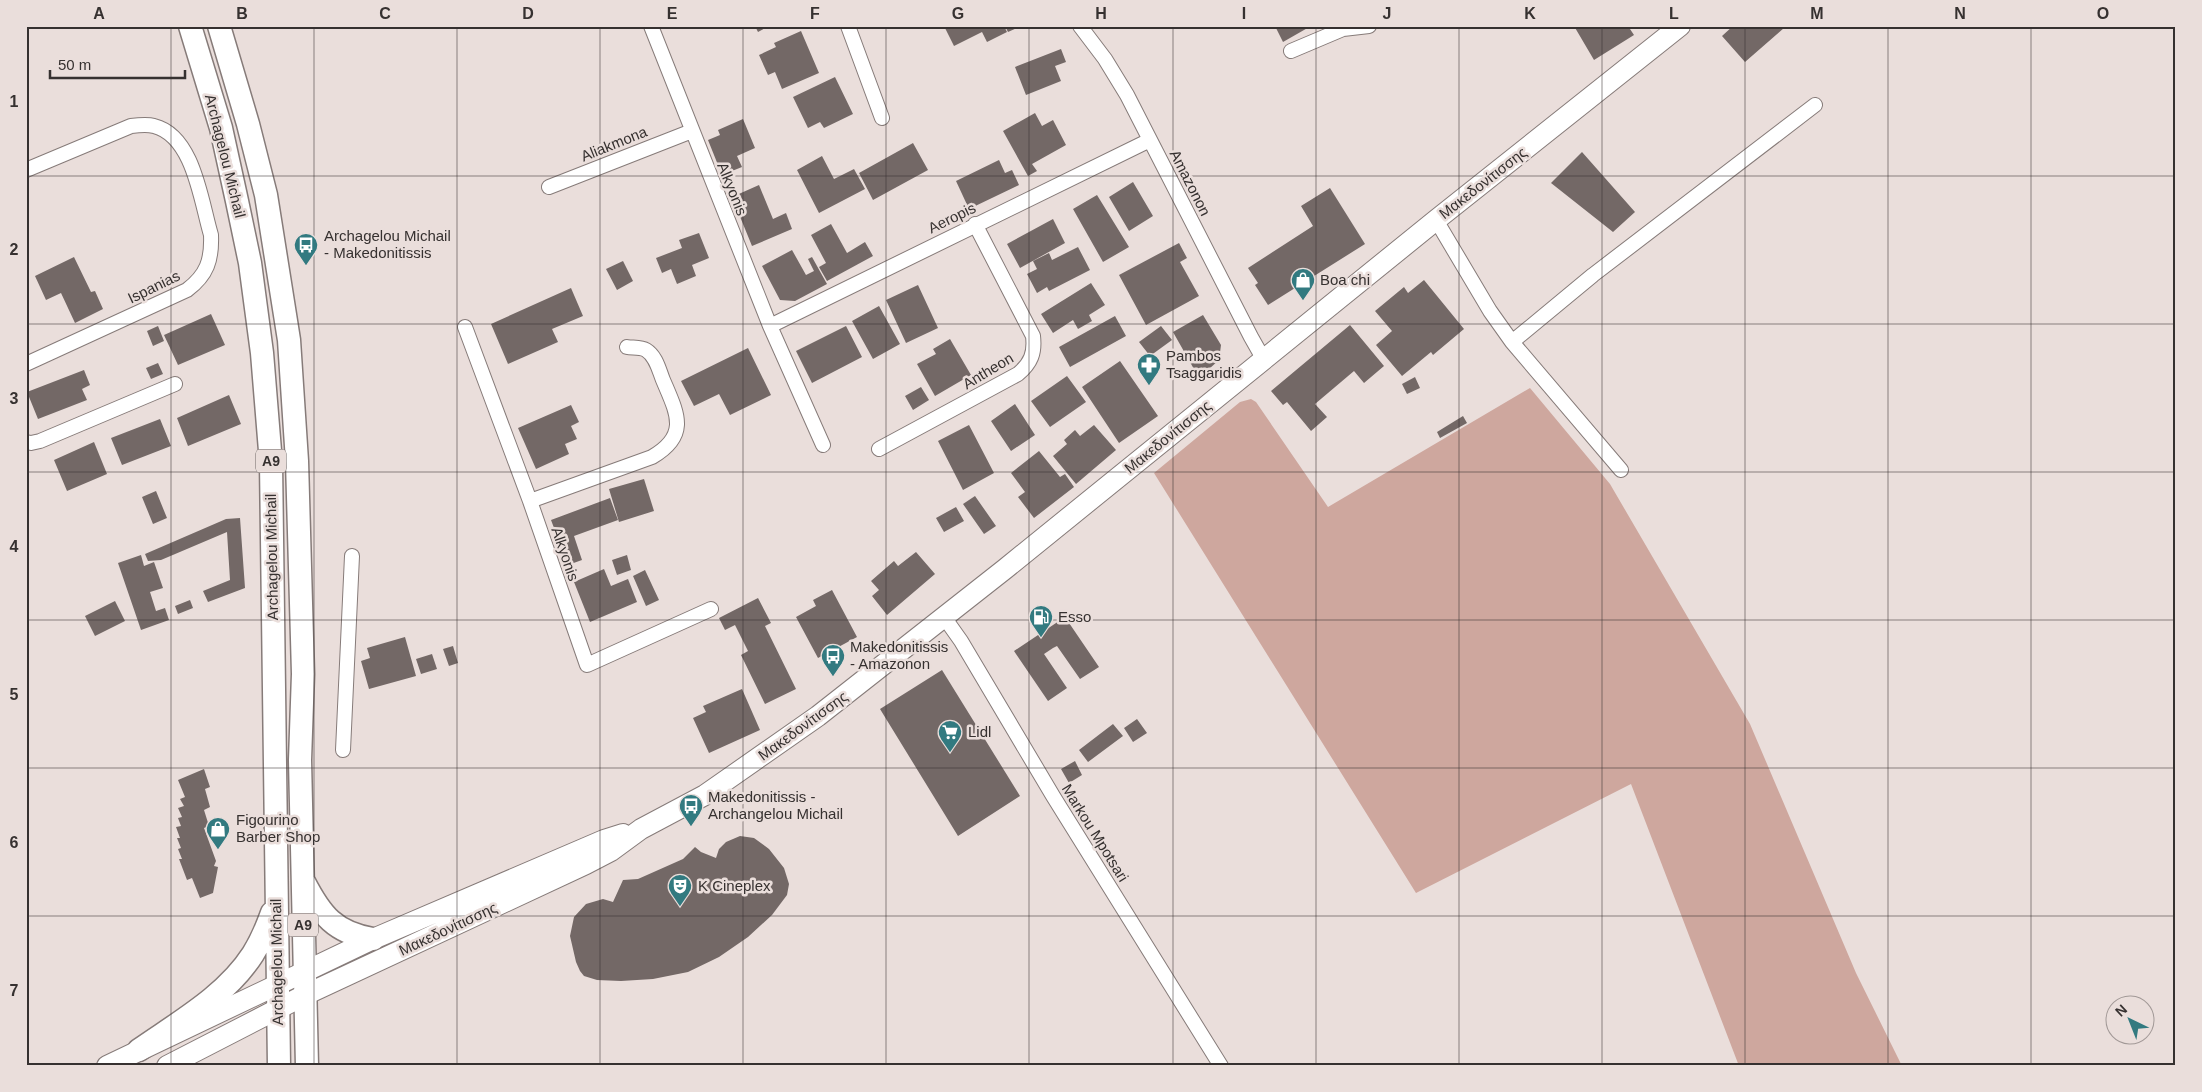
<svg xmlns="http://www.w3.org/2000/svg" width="2202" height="1092" font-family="Arial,sans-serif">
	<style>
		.green { fill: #cea79e }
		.building { fill: #736866 }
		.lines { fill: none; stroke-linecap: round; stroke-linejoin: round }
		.minor-casing { stroke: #867b79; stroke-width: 16 }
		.secondary-casing { stroke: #867b79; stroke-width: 22 }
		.primary-casing { stroke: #867b79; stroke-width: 25 }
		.minor { stroke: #fff; stroke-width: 14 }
		.secondary { stroke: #fff; stroke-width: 20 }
		.primary { stroke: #fff; stroke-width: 22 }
		.grid { fill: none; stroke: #363130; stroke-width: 1; stroke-opacity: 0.55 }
		.labels { text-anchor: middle; stroke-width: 5; stroke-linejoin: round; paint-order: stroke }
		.shield { fill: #eadedb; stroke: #6c6563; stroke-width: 1 }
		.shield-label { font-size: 14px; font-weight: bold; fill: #363130 }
		.street-label { font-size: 15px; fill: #363130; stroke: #eadedb }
		.poi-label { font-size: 15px; fill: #363130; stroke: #eadedb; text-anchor: start }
		.neatline { fill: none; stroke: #363130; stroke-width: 2 }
		.grid-label { font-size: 16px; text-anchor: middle; font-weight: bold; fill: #363130 }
	</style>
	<rect width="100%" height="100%" fill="#eadedb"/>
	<path class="green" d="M 1530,388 L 1610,484 L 1750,724 L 1856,973 L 1902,1066 L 1739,1066 L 1631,784 L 1416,893 L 1154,473 L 1240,402 L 1251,399 L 1256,402 L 1328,507 Z"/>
	<path class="building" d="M 755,26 L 769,26 L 758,32 Z
		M 944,26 L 1004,26 L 1007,32 L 987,42 L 982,32 L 954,46 Z
		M 1005,26 L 1021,26 L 1008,32 Z
		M 1275,26 L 1311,26 L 1283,42 Z
		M 1574,26 L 1628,26 L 1634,35 L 1594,60 Z
		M 1733,26 L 1783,26 L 1784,28 L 1745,62 L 1722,36 Z
		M 801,31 L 819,73 L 782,89 L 775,72 L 768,75 L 759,55 L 776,47 L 774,43 Z
		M 1061,49 L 1066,62 L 1055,66 L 1061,81 L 1026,95 L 1015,67 Z
		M 835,77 L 853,114 L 824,128 L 820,122 L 808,128 L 793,97 Z
		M 1035,113 L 1042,126 L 1053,120 L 1066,145 L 1032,164 L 1037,171 L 1028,176 L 1003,131 Z
		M 743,119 L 755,148 L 737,156 L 742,167 L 722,175 L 708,140 L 720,135 L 718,130 Z
		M 913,143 L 928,170 L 873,200 L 859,173 Z
		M 1582,152 L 1635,212 L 1613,232 L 1551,183 Z
		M 822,156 L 834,179 L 854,169 L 865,189 L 819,213 L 797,170 Z
		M 999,160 L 1005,173 L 1012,170 L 1019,185 L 969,209 L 956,181 Z
		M 1133,182 L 1153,216 L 1129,231 L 1109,197 Z
		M 759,185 L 773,219 L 786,213 L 792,229 L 752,246 L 732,197 Z
		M 1330,188 L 1365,244 L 1268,305 L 1255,285 L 1258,283 L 1248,268 L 1313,226 L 1301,206 Z
		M 1097,195 L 1129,247 L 1103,262 L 1073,209 Z
		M 1053,219 L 1065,243 L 1020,268 L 1007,244 Z
		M 831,224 L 847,253 L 865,242 L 873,256 L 827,281 L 819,267 L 826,263 L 811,235 Z
		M 699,233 L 709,258 L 692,265 L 696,276 L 677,284 L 671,269 L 662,273 L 656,258 L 682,248 L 679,240 Z
		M 1179,243 L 1187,258 L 1180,262 L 1199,296 L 1146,325 L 1119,275 Z
		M 1078,247 L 1090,270 L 1049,291 L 1047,287 L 1037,293 L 1027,274 L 1037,269 L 1033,261 L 1049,253 L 1052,260 Z
		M 792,250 L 806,275 L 814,271 L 808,259 L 812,257 L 827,284 L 795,301 L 780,300 L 762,266 Z
		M 74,257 L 91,292 L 95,291 L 103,309 L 75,323 L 61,293 L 46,300 L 35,276 Z
		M 623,261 L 633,281 L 617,290 L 606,269 Z
		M 1424,280 L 1464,329 L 1433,355 L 1431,352 L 1402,376 L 1376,345 L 1392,331 L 1375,311 L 1404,287 L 1408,293 Z
		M 1091,283 L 1105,305 L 1089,315 L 1092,321 L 1078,329 L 1073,320 L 1053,333 L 1041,314 Z
		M 918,285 L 938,328 L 906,343 L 886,300 Z
		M 571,288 L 583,316 L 552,329 L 558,342 L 508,364 L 491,324 Z
		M 879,306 L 900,344 L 873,359 L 852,321 Z
		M 211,314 L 225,345 L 178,365 L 164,335 Z
		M 1203,315 L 1221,345 L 1219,360 L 1199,378 L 1173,332 Z
		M 1115,316 L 1126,336 L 1070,367 L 1059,347 Z
		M 1350,325 L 1384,366 L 1364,383 L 1354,371 L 1315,404 L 1327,417 L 1311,431 L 1287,402 L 1283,405 L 1271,391 Z
		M 158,326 L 164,341 L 153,346 L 147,331 Z
		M 846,326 L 862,357 L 812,383 L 796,351 Z
		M 1161,326 L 1172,340 L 1150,356 L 1139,342 Z
		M 950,339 L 971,375 L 935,396 L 917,364 L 936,354 L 933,349 Z
		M 748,348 L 771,395 L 730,415 L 719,394 L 694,406 L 681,381 Z
		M 1120,361 L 1158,416 L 1119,443 L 1082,387 Z
		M 158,363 L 163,374 L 151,379 L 146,368 Z
		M 84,370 L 90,385 L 82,389 L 87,400 L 38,419 L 27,392 Z
		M 1067,376 L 1086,402 L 1050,427 L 1031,401 Z
		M 1415,377 L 1420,388 L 1407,394 L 1402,384 Z
		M 921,387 L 929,400 L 913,410 L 905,396 Z
		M 229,395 L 241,424 L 188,446 L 177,418 Z
		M 1015,404 L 1035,435 L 1011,451 L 991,421 Z
		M 571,405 L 579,422 L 571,426 L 577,439 L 565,444 L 569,454 L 536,469 L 518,428 Z
		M 1463,416 L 1467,423 L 1440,438 L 1437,432 Z
		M 160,419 L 171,446 L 122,465 L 111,438 Z
		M 969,425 L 994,473 L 963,490 L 938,441 Z
		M 1094,425 L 1116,450 L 1076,484 L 1053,456 L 1067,444 L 1064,440 L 1075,430 L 1080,436 Z
		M 94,442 L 107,474 L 67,491 L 54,460 Z
		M 1039,451 L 1060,477 L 1065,474 L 1074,487 L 1034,518 L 1018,497 L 1025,492 L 1011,473 Z
		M 644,479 L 654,511 L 619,522 L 609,489 Z
		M 156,491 L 167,518 L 153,524 L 142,497 Z
		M 975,496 L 996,526 L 984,534 L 963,504 Z
		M 610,498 L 618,520 L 574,536 L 582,560 L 568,565 L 551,520 Z
		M 956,507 L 964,521 L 944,532 L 936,518 Z
		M 240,518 L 245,588 L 208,602 L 203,591 L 230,580 L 227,532 L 161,560 L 148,561 L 145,554 L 226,519 Z
		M 916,552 L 935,574 L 887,615 L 872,596 L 879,590 L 871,581 L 894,561 L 898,566 Z
		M 141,555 L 144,566 L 154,562 L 163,588 L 150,592 L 156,611 L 165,608 L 169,620 L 141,630 L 118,563 Z
		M 627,555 L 631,570 L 617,575 L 612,560 Z
		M 604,569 L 611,586 L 628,579 L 637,602 L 590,622 L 574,582 Z
		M 645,570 L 659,600 L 646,606 L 633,576 Z
		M 832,590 L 857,637 L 818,658 L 796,617 L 816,606 L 813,600 Z
		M 758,598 L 771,623 L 765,626 L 796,689 L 765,704 L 741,655 L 748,651 L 735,625 L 725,630 L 719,618 Z
		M 190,600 L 193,608 L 178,614 L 175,606 Z
		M 115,601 L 125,621 L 95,636 L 85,616 Z
		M 1065,617 L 1099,667 L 1080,679 L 1057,646 L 1053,648 L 1044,654 L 1067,688 L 1048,701 L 1014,651 Z
		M 405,637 L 416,676 L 369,689 L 361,661 L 370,658 L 367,648 Z
		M 453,646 L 458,663 L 449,666 L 443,649 Z
		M 432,654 L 437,669 L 421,674 L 416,659 Z
		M 942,670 L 1020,796 L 958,836 L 880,709 Z
		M 742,689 L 760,730 L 709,753 L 693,718 L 706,712 L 703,706 Z
		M 1137,719 L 1147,733 L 1133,742 L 1124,728 Z
		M 1113,724 L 1123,736 L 1088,762 L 1079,750 Z
		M 1075,761 L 1082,775 L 1069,783 L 1061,769 Z
		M 204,769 L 210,787 L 205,789 L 210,807 L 204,810 L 209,826 L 204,828 L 216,861 L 214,866 L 218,867 L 213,893 L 200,898 L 192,878 L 187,880 L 179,859 L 182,859 L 178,849 L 181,848 L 177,838 L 180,838 L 176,827 L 181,826 L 178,818 L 182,817 L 178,808 L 184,806 L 180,799 L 185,797 L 178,780 Z
		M 740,836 L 754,838 L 769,849 L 784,868 L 789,884 L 787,895 L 772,915 L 748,937 L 719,957 L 688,972 L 653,979 L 621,981 L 597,980 L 584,976 L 580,971 L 576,962 L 570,936 L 574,917 L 586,904 L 603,899 L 613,902 L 623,880 L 638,879 L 683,859 L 695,847 L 701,852 L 716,858 L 719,849 L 726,842 Z"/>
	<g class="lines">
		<g class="minor-casing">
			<path id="minor" d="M 651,26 L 770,326 L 823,445
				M 848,26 L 882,118
				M 1080,26 L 1105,59 L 1127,95 L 1251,337 L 1264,360
				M 1291,51 L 1343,29 L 1369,26
				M 26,170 L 131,126 C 139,125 147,124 154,126 C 194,136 201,202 211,235 C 212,260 207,275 187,290 L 26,364
				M 549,187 L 692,131
				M 1436,220 L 1490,311 L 1512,342 L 1621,470
				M 770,326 L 1150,140
				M 465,327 L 530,501 L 587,665 L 711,609
				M 1512,342 L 1593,275 L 1815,105
				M 26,442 L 31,443 L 40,441 L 175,384
				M 879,449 L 1018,374 C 1031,363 1035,353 1033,336 L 975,224
				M 530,501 L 652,457 C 690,435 677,413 663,380 C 659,370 656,356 646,350 C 641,347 632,348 627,347
				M 944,617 L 961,641 L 1053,796 L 1221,1066
				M 343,750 L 352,556"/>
		</g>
		<g class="secondary-casing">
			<path id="secondary" d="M 107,1066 L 373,939 L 604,840 L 623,834
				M 167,1066 L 305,995 L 586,864 L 611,851 L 641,829 L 705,795 L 818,716 L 1005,569 L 1436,220 L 1680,26"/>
		</g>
		<g class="primary-casing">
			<path id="primary" d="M 190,26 L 221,128 L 237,201 L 250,263 L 262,353 L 271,463 L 279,1066
				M 219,26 L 248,124 L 266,195 L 289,340 L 297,461 L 303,674 L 300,760 L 307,1066
				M 304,882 C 321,915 335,933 373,939
				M 139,1050 C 179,1022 226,996 253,954 C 261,941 267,927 272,913"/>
		</g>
		<use href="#minor" class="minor"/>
		<use href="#secondary" class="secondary"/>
		<use href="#primary" class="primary"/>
	</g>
	<path class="grid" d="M 171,26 L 171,1066M 314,26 L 314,1066M 457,26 L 457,1066M 600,26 L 600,1066M 743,26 L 743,1066M 886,26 L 886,1066M 1029,26 L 1029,1066M 1173,26 L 1173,1066M 1316,26 L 1316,1066M 1459,26 L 1459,1066M 1602,26 L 1602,1066M 1745,26 L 1745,1066M 1888,26 L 1888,1066M 2031,26 L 2031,1066M 26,176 L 2176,176M 26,324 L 2176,324M 26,472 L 2176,472M 26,620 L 2176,620M 26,768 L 2176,768M 26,916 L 2176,916"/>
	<defs>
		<g id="bus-pin" transform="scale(1.25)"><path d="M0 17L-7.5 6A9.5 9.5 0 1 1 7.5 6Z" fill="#327a80" stroke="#eadedb"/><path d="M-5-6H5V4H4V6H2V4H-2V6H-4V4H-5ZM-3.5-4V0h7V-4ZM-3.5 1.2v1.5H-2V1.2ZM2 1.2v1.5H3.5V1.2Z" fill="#fff"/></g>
		<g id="shop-pin" transform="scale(1.25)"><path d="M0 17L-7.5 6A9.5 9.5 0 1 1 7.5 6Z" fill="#327a80" stroke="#eadedb"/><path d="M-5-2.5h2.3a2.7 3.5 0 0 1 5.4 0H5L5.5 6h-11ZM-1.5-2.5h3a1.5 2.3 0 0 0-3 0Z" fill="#fff"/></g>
		<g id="pharmacy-pin" transform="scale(1.25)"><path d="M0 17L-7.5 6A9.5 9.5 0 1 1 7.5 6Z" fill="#327a80" stroke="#eadedb"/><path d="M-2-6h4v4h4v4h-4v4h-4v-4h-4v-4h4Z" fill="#fff"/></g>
		<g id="fuel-pin" transform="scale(1.25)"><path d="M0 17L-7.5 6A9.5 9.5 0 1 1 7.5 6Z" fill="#327a80" stroke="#eadedb"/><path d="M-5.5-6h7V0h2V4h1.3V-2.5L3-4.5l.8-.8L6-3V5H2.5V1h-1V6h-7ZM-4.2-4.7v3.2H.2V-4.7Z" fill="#fff"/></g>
		<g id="supermarket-pin" transform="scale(1.25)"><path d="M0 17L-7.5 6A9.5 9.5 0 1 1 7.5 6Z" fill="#327a80" stroke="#eadedb"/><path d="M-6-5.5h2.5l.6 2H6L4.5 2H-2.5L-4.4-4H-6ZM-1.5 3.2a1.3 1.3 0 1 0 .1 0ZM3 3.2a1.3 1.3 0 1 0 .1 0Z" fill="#fff"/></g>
		<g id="theatre-pin" transform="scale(1.25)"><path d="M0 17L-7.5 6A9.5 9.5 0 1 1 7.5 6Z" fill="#327a80" stroke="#eadedb"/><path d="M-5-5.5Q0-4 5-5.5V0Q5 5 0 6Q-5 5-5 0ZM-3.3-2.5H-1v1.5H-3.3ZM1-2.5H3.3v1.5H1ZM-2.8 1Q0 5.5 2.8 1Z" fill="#fff"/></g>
	</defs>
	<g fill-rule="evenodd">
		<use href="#bus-pin" x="306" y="245"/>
		<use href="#shop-pin" x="1303" y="280"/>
		<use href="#pharmacy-pin" x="1149" y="365"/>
		<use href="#fuel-pin" x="1041" y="617"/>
		<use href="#bus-pin" x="833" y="656"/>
		<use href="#supermarket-pin" x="950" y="732"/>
		<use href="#bus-pin" x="691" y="806"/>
		<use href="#shop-pin" x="218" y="829"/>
		<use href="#theatre-pin" x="680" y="886"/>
	</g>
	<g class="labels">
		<g class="shield">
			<rect x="256" y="449.5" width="30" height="23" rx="4"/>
			<rect x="288" y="913.5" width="30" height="23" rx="4"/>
		</g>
		<g class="shield-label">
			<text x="271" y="466">A9</text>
			<text x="303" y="930">A9</text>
		</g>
		<g class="street-label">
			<text transform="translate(614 144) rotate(-22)" y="5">Aliakmona</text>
			<text transform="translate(225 156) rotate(76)" y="5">Archagelou Michail</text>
			<text transform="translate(1190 183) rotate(63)" y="5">Amazonon</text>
			<text transform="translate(1483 183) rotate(-38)" y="5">Μακεδονίτισσης</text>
			<text transform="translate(732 189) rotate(68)" y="5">Alkyonis</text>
			<text transform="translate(952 218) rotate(-26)" y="5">Aeropis</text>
			<text transform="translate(154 287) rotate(-26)" y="5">Ispanias</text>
			<text transform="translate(988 371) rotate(-31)" y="5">Antheon</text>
			<text transform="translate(1168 437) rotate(-39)" y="5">Μακεδονίτισσης</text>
			<text transform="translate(565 554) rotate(71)" y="5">Alkyonis</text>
			<text transform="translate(272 557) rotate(-91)" y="5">Archagelou Michail</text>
			<text transform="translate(803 726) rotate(-36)" y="5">Μακεδονίτισσης</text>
			<text transform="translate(1095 833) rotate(58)" y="5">Markou Mpotsari</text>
			<text transform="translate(448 929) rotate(-25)" y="5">Μακεδονίτισσης</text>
			<text transform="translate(277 962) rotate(-91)" y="5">Archagelou Michail</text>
		</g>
		<g class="poi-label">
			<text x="324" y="241">Archagelou Michail<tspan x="324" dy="17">- Makedonitissis</tspan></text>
			<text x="1320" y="285">Boa chi</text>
			<text x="1166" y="361">Pambos<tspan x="1166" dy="17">Tsaggaridis</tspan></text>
			<text x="1058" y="622">Esso</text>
			<text x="850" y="652">Makedonitissis<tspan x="850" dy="17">- Amazonon</tspan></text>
			<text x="968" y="737">Lidl</text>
			<text x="708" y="802">Makedonitissis -<tspan x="708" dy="17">Archangelou Michail</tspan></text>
			<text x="236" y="825">Figourino<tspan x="236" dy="17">Barber Shop</tspan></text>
			<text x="698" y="891">K Cineplex</text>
		</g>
	</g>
	<rect width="2202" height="1092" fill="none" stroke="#eadedb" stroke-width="55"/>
	<g transform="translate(2130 1020) rotate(317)"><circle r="24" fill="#eadedb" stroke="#a29997"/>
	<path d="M0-4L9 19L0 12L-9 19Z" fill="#327a80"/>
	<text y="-8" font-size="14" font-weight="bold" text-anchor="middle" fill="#363130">N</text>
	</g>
	<path d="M50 70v8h135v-8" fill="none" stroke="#363130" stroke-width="2.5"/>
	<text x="58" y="70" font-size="15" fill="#363130" stroke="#eadedb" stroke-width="4" paint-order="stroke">50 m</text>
	<rect x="28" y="28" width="2146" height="1036" class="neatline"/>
	<g class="grid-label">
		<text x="99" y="19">A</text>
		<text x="242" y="19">B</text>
		<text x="385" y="19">C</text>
		<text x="528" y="19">D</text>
		<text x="672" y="19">E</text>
		<text x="815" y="19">F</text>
		<text x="958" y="19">G</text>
		<text x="1101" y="19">H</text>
		<text x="1244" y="19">I</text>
		<text x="1387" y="19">J</text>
		<text x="1530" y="19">K</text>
		<text x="1674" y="19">L</text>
		<text x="1817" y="19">M</text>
		<text x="1960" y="19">N</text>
		<text x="2103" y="19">O</text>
		<text x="14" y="107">1</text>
		<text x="14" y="255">2</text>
		<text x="14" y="404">3</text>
		<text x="14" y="552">4</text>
		<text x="14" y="700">5</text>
		<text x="14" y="848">6</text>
		<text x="14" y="996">7</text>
	</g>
</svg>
